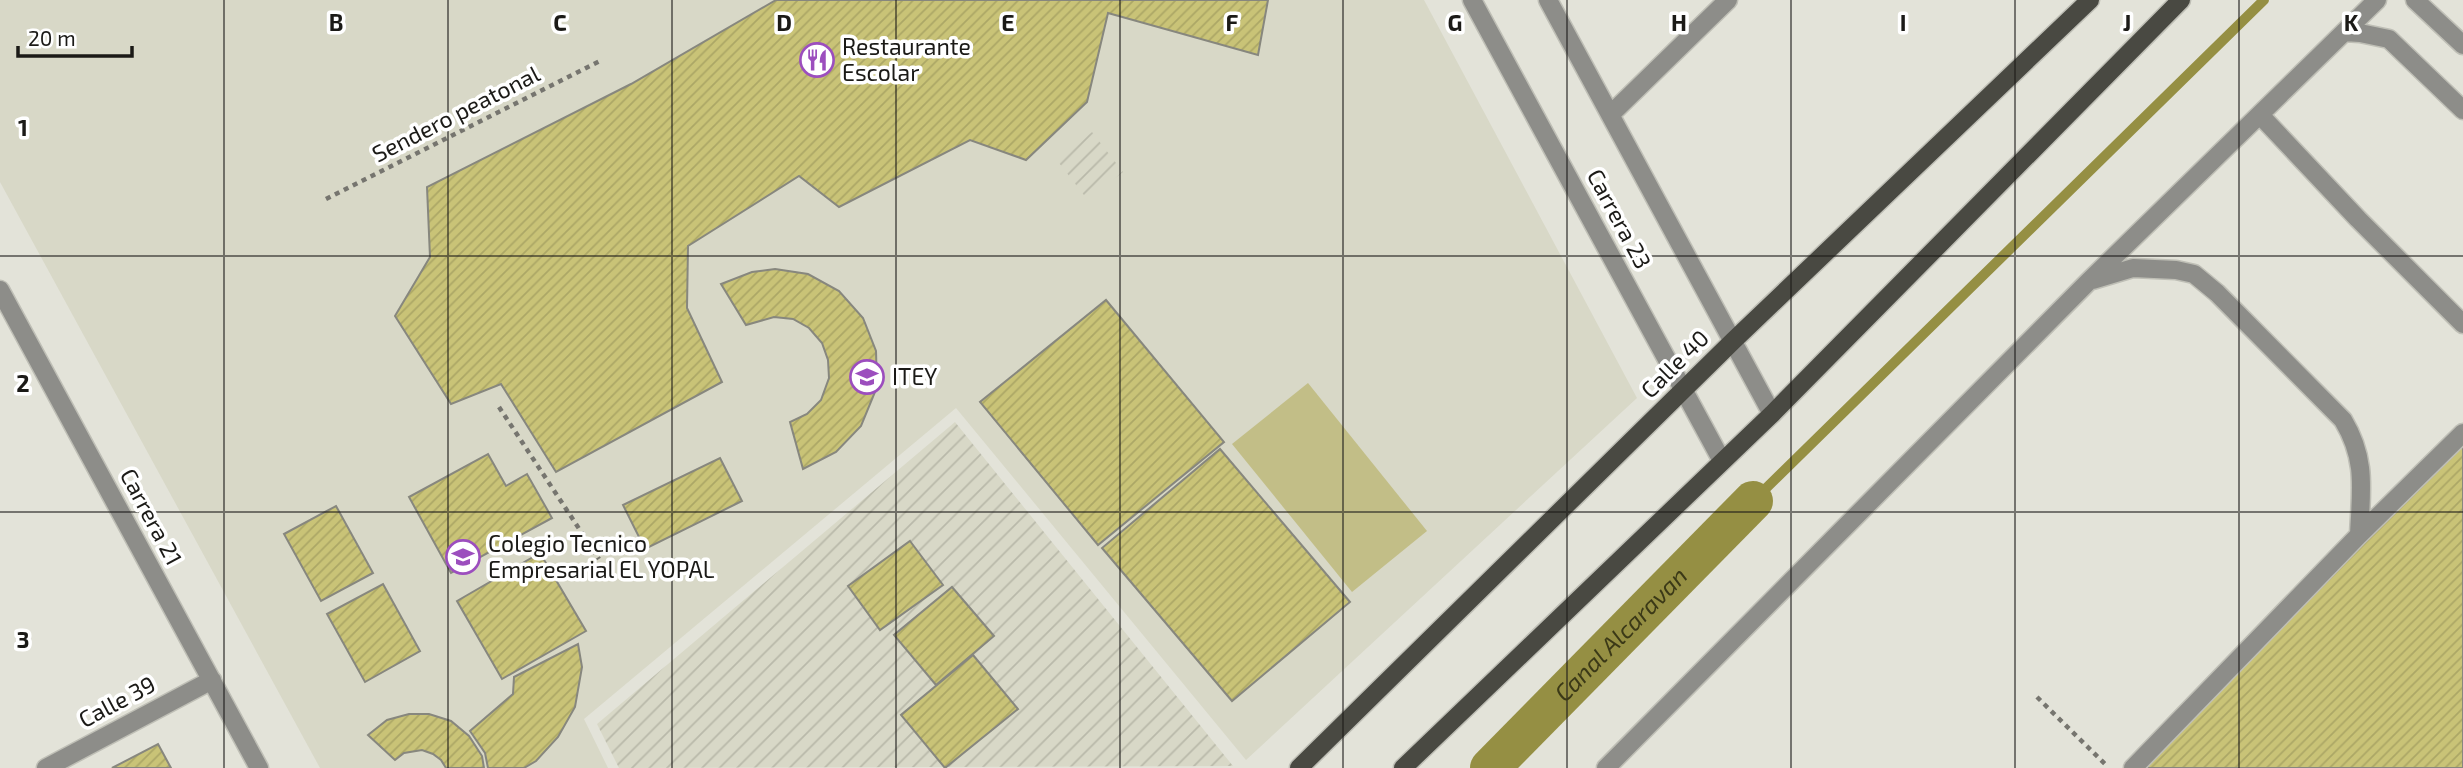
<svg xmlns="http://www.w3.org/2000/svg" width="2463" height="768" font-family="'Exo 2',sans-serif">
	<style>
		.built { fill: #d8d8c7 }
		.industrial { fill: url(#industrial-furrows) }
		.green { fill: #c2be87 }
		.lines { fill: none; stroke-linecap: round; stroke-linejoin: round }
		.stream { stroke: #958f43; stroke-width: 10 }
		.canal { stroke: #958f43; stroke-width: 40 }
		.building { fill: url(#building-hatch); stroke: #87877e; stroke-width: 2 }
		.minor-casing { stroke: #bfbfb6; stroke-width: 21 }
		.major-casing { stroke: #bfbfb6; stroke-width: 21 }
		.path { stroke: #76756f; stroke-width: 4.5; stroke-dasharray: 5 5; stroke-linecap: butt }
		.minor { stroke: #8d8d89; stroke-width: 18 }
		.major { stroke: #494942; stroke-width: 18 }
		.grid { fill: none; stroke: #1b1a17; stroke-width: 2; stroke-opacity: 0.55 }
		.labels { text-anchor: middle; stroke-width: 7; stroke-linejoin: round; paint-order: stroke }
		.poi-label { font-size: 23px; fill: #1b1a17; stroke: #fff; text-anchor: start }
		.street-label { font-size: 23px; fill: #1b1a17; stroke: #fff }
		.water-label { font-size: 24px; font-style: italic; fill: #3b3917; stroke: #fff }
		.grid-label { font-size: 23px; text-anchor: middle; font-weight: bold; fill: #1b1a17; stroke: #fff; stroke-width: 7; stroke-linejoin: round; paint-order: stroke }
	</style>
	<defs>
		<pattern id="industrial-furrows" width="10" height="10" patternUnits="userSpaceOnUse" patternTransform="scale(1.75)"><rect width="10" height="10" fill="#d8d8c7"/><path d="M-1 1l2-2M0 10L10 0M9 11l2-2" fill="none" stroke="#b9b9aa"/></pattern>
		<pattern id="building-hatch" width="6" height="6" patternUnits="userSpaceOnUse" patternTransform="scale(1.75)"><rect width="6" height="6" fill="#c9c377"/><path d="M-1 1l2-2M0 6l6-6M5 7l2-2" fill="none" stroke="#aca766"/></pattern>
	</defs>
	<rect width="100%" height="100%" fill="#e3e3d9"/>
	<path class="built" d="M 0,0 L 1424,0 L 1637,398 L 1246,760 L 956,408 L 584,719 L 608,768 L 320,768 L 0,182 Z"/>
	<path class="industrial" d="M 1092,132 L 1123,172 L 1087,199 L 1056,159 Z
		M 955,422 L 1233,766 L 619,768 L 597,724 Z"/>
	<path class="green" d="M 1308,383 L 1427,531 L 1352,592 L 1232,444 Z"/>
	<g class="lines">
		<path class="stream" d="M 1753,501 L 2264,0"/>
		<path class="canal" id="s1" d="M 1490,768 L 1753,501"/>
	</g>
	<path class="building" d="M 776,0 L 1268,0 L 1258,55 L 1108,13 L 1087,102 L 1026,160 L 970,140 L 839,207 L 799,176 L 688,246 L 687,308 L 722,382 L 556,472 L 501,384 L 451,404 L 395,316 L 430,257 L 427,187 L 631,84 Z
		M 775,269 L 808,274 L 839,291 L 863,318 L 876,351 L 877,387 L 861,426 L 836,452 L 803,469 L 790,422 L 807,414 L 821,400 L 829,378 L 828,360 L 822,343 L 809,328 L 793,319 L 774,317 L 746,325 L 721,284 L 752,272 Z
		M 1106,300 L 1224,442 L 1098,545 L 980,402 Z
		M 2463,440 L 2463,768 L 2137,768 Z
		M 1220,449 L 1350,602 L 1232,701 L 1102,548 Z
		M 488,454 L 506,486 L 527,474 L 552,518 L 451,573 L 409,497 Z
		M 720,458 L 742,501 L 645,549 L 623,505 Z
		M 336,506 L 373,573 L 321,601 L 284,534 Z
		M 910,541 L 943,585 L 880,630 L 848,586 Z
		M 540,553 L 586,631 L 502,679 L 457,601 Z
		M 383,584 L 420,651 L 365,682 L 327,614 Z
		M 952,587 L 994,636 L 936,685 L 894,635 Z
		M 578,644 L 582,667 L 575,707 L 558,737 L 536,761 L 524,768 L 488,768 L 485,753 L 470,731 L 513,694 L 514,677 Z
		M 973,655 L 1018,709 L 945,768 L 901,715 Z
		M 409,714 L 429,714 L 451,721 L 469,736 L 482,756 L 484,768 L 446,768 L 441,760 L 433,754 L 422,750 L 404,753 L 395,760 L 368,735 L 387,720 Z
		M 158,744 L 171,768 L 112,768 Z"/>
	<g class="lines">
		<g class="minor-casing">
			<path id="minor" d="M 1472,0 L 1722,461
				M 1548,0 L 1772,414
				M 2415,0 L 2463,45
				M 2344,32 L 2360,33 L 2389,39 L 2463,110
				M 1610,115 L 1728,0
				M 2260,115 L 2358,219 L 2463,324
				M 2093,280 L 2133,268 L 2176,270 L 2194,274 L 2217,293 L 2343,420 C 2367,460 2361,490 2359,535
				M 0,290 L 259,768
				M 46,768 L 212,680
				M 1606,768 L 2088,282 L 2377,0
				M 2133,768 L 2359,535 L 2463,433"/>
		</g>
		<g class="major-casing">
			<path id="major" d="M 1299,768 L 1733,341 L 2090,0
				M 1403,768 L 1772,414 L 2181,0"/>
		</g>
		<path class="path" d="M 326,199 L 602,60
			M 499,407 L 599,559
			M 2037,697 L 2106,765"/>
		<use href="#minor" class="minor"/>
		<use href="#major" class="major"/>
	</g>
	<path class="grid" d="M 224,0 L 224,768M 448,0 L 448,768M 672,0 L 672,768M 896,0 L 896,768M 1120,0 L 1120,768M 1343,0 L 1343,768M 1567,0 L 1567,768M 1791,0 L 1791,768M 2015,0 L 2015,768M 2239,0 L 2239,768M 0,256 L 2463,256M 0,512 L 2463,512"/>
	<defs>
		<g id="restaurant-ring" transform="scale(1.75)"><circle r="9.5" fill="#fff" stroke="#9c4ebe" stroke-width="1.5"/><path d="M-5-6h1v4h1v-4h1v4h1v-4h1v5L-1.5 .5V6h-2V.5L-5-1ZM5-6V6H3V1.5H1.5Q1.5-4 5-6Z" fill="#9c4ebe"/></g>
		<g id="school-ring" transform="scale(1.75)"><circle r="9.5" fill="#fff" stroke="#9c4ebe" stroke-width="1.5"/><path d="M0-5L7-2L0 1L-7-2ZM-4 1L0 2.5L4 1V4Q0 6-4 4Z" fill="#9c4ebe"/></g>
		<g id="university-ring" transform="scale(1.75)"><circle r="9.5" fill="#fff" stroke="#9c4ebe" stroke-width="1.5"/><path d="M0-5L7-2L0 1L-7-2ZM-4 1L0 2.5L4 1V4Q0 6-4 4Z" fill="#9c4ebe"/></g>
	</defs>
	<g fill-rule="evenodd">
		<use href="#restaurant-ring" x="817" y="60"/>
		<use href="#school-ring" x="867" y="377"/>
		<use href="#university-ring" x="463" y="557"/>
	</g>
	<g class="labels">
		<g class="poi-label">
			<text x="842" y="55">Restaurante<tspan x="842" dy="26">Escolar</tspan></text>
			<text x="892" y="385">ITEY</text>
			<text x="488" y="552">Colegio Tecnico<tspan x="488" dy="26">Empresarial EL YOPAL</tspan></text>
		</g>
		<g class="street-label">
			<text transform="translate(456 114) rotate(-27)" y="8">Sendero peatonal</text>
			<text transform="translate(1619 219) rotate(62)" y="8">Carrera 23</text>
			<text transform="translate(1675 364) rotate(-45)" y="8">Calle 40</text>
			<text transform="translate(151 517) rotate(62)" y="8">Carrera 21</text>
			<text transform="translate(117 702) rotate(-28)" y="8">Calle 39</text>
		</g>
		<g class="water-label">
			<text dy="8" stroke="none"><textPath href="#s1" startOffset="187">Canal Alcaravan</textPath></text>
		</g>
	</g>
	<g class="grid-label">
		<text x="336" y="31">B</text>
		<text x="560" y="31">C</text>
		<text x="784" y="31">D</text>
		<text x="1008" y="31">E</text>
		<text x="1232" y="31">F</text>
		<text x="1455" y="31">G</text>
		<text x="1679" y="31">H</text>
		<text x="1903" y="31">I</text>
		<text x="2127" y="31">J</text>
		<text x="2351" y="31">K</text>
		<text x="23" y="136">1</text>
		<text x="23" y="392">2</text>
		<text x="23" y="648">3</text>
	</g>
	<path d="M18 46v10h114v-10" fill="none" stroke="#1b1a17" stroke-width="3.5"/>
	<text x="28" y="46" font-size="21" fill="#1b1a17" stroke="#ffffff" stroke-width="5" paint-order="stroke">20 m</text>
</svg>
